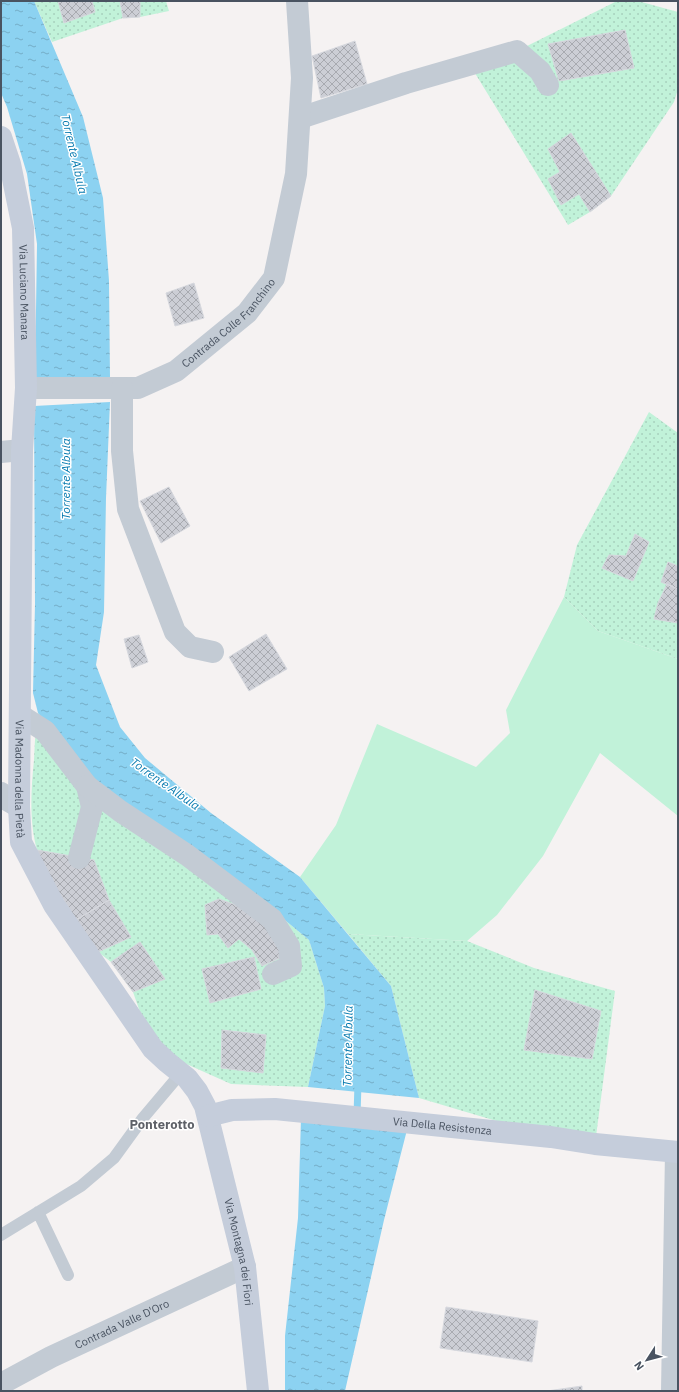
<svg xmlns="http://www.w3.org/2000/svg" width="679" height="1392" font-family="'IBM Plex Sans',sans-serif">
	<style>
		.grass { fill: #c1f2d9 }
		.garden { fill: url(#garden-dots) }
		.water { fill: url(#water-ripples) }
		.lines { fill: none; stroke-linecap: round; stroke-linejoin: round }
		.stream { stroke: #8cd2f1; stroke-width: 7 }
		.building { fill: url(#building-cross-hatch); stroke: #d6d8de }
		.lane { stroke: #c3cbd4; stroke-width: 12 }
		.street { stroke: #c3cbd4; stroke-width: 22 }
		.secondary { stroke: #c5cddb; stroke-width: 22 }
		.labels { text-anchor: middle; stroke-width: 3; stroke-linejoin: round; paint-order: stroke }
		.street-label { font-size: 11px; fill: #495361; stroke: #fff }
		.water-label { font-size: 12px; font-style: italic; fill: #067aaf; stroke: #fff }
		.quarter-label { font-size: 13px; font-weight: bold; fill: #5e6168; stroke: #fff }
	</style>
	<defs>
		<pattern id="garden-dots" width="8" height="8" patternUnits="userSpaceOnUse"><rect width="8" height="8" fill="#c1f2d9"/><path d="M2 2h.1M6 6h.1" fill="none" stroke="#a7d1bd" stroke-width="1.8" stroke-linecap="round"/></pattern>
		<pattern id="water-ripples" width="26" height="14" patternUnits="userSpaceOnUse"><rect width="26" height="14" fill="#8cd2f1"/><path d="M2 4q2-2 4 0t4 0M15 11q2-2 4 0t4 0" fill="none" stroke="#74adc7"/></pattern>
		<pattern id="building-cross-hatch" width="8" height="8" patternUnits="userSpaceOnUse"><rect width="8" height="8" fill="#ccced5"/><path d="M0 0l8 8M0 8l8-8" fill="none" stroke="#a8aab0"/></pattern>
	</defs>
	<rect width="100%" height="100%" fill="#f5f2f2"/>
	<path class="grass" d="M 564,597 L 598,631 L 678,659 L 678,816 L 600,753 L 543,856 L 497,915 L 467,941 L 348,934 L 300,877 L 336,825 L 377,724 L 476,767 L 510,733 L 506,710 Z"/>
	<path class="garden" d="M 34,1 L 166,1 L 169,11 L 140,17 L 123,18 L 52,42 Z
		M 617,1 L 638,1 L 678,12 L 678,89 L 674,102 L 611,196 L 590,212 L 568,225 L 470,65 L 517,51 Z
		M 649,412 L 678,433 L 678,659 L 598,631 L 564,597 L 577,545 Z
		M 38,713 L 95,786 L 263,902 L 309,940 L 324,988 L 325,1006 L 308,1087 L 231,1084 L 153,1049 L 133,992 L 111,962 L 98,952 L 131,937 L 37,850 C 29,821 31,790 34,760 C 35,744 35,729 38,713 Z
		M 348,934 L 467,941 L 534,968 L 615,991 L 595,1144 L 551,1137 L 419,1098 L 391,986 Z"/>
	<path class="water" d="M 1,1 L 34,1 L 83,117 L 103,198 L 109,281 L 110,378 L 35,377 L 37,244 L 27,174 L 7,107 L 1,93 Z
		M 110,402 L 106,498 L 104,612 L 96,665 L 120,727 L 145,758 L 211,813 L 300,877 L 391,986 L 419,1098 L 308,1087 L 325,1006 L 324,988 L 309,940 L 263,902 L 95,786 L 38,713 L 33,693 L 35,604 L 34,406 Z
		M 301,1118 L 408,1126 L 384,1220 L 345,1391 L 285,1391 L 285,1336 L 298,1218 Z"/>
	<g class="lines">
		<path class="stream" d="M 357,1115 L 358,1084"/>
	</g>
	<path class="building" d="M 58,1 L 92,1 L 95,12 L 64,23 Z
		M 120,1 L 140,1 L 140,17 L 123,18 Z
		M 625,30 L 634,68 L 559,81 L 548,44 Z
		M 355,41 L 367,84 L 321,98 L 312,56 Z
		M 571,133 L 611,196 L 590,212 L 579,194 L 561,205 L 548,179 L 560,172 L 548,149 Z
		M 194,283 L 204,318 L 175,326 L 166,293 Z
		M 169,487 L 190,526 L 161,543 L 140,501 Z
		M 635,534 L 649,542 L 633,581 L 602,568 L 609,555 L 626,556 Z
		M 668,562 L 678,566 L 678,589 L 661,582 Z
		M 667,584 L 678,589 L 678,623 L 654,619 L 658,603 Z
		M 266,634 L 287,669 L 249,691 L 229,657 Z
		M 139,635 L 148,662 L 132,668 L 124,639 Z
		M 37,850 L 94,860 L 109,900 L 76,920 L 53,883 Z
		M 219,899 L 245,908 L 271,929 L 287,955 L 262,966 L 252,950 L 239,939 L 228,948 L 218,934 L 207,935 L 205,905 Z
		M 109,900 L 131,937 L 98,952 L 76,920 Z
		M 140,942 L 165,979 L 133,992 L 111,962 Z
		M 254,957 L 261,989 L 210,1003 L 202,969 Z
		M 535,990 L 601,1011 L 592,1059 L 524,1050 Z
		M 222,1030 L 266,1035 L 263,1073 L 221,1068 Z
		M 446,1307 L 538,1321 L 532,1362 L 440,1348 Z
		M 582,1386 L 582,1391 L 547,1391 Z"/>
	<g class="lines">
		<path class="lane" d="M 38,1212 L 68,1275
			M 1,1235 L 81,1186 L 114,1158 L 143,1118 L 181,1073"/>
		<g class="street">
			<path d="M 300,118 L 406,83 L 517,51 L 540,71 L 548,85"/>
			<path id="s1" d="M 26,388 L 138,388 L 176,371 L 247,313 L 274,278 L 296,174 L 302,78 L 297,1"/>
			<path d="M 122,388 L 122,451 L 128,509 L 175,632 L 190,647 L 213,652"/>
			<path d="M 1,452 L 22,450"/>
			<path d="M 20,715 L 45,731 L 87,786 L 92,807 L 79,858"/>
			<path d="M 87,786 L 120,811 L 187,855 L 272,919 L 289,946 L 291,966 L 273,974"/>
			<path d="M 1,793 L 7,800 L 19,807"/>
			<path id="s2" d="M 1,1384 L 51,1357 L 245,1267"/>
			<path d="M 672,1391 L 676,1152"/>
		</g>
		<g class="secondary">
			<path id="s3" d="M 1,137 L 10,164 L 23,228 L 26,388 L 22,450 L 19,807 L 21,842 L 54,905 L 153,1049 L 167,1062 L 187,1078 L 197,1091 L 205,1106 L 245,1267 L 258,1391"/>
			<path id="s4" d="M 208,1116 L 232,1110 L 275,1109 L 551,1137 L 595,1144 L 678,1152"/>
		</g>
	</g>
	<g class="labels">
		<g class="street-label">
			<text dy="4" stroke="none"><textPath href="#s3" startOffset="158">Via Luciano Manara</textPath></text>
			<text dy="4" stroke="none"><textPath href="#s1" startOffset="225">Contrada Colle Franchino</textPath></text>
			<text dy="4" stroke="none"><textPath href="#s3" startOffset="645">Via Madonna della Pietà</textPath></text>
			<text dy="4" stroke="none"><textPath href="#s4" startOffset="236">Via Della Resistenza</textPath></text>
			<text dy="4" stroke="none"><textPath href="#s3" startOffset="1182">Via Montagna dei Fiori</textPath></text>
			<text dy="4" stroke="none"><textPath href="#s2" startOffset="135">Contrada Valle D'Oro</textPath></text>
		</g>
		<g class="water-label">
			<text transform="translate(74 154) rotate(77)" y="4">Torrente Albula</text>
			<text transform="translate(66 479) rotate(-90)" y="4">Torrente Albula</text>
			<text transform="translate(165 784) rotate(35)" y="4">Torrente Albula</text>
			<text transform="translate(348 1046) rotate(-89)" y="4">Torrente Albula</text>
		</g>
		<g class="quarter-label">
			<text x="162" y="1129">Ponterotto</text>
		</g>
	</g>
	<rect width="679" height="1392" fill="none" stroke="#495361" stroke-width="4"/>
	<g transform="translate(647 1360) rotate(234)" stroke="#ffffff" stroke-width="3" paint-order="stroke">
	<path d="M0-3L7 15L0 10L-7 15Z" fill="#495361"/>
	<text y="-6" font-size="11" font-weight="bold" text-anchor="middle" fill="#495361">N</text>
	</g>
</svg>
